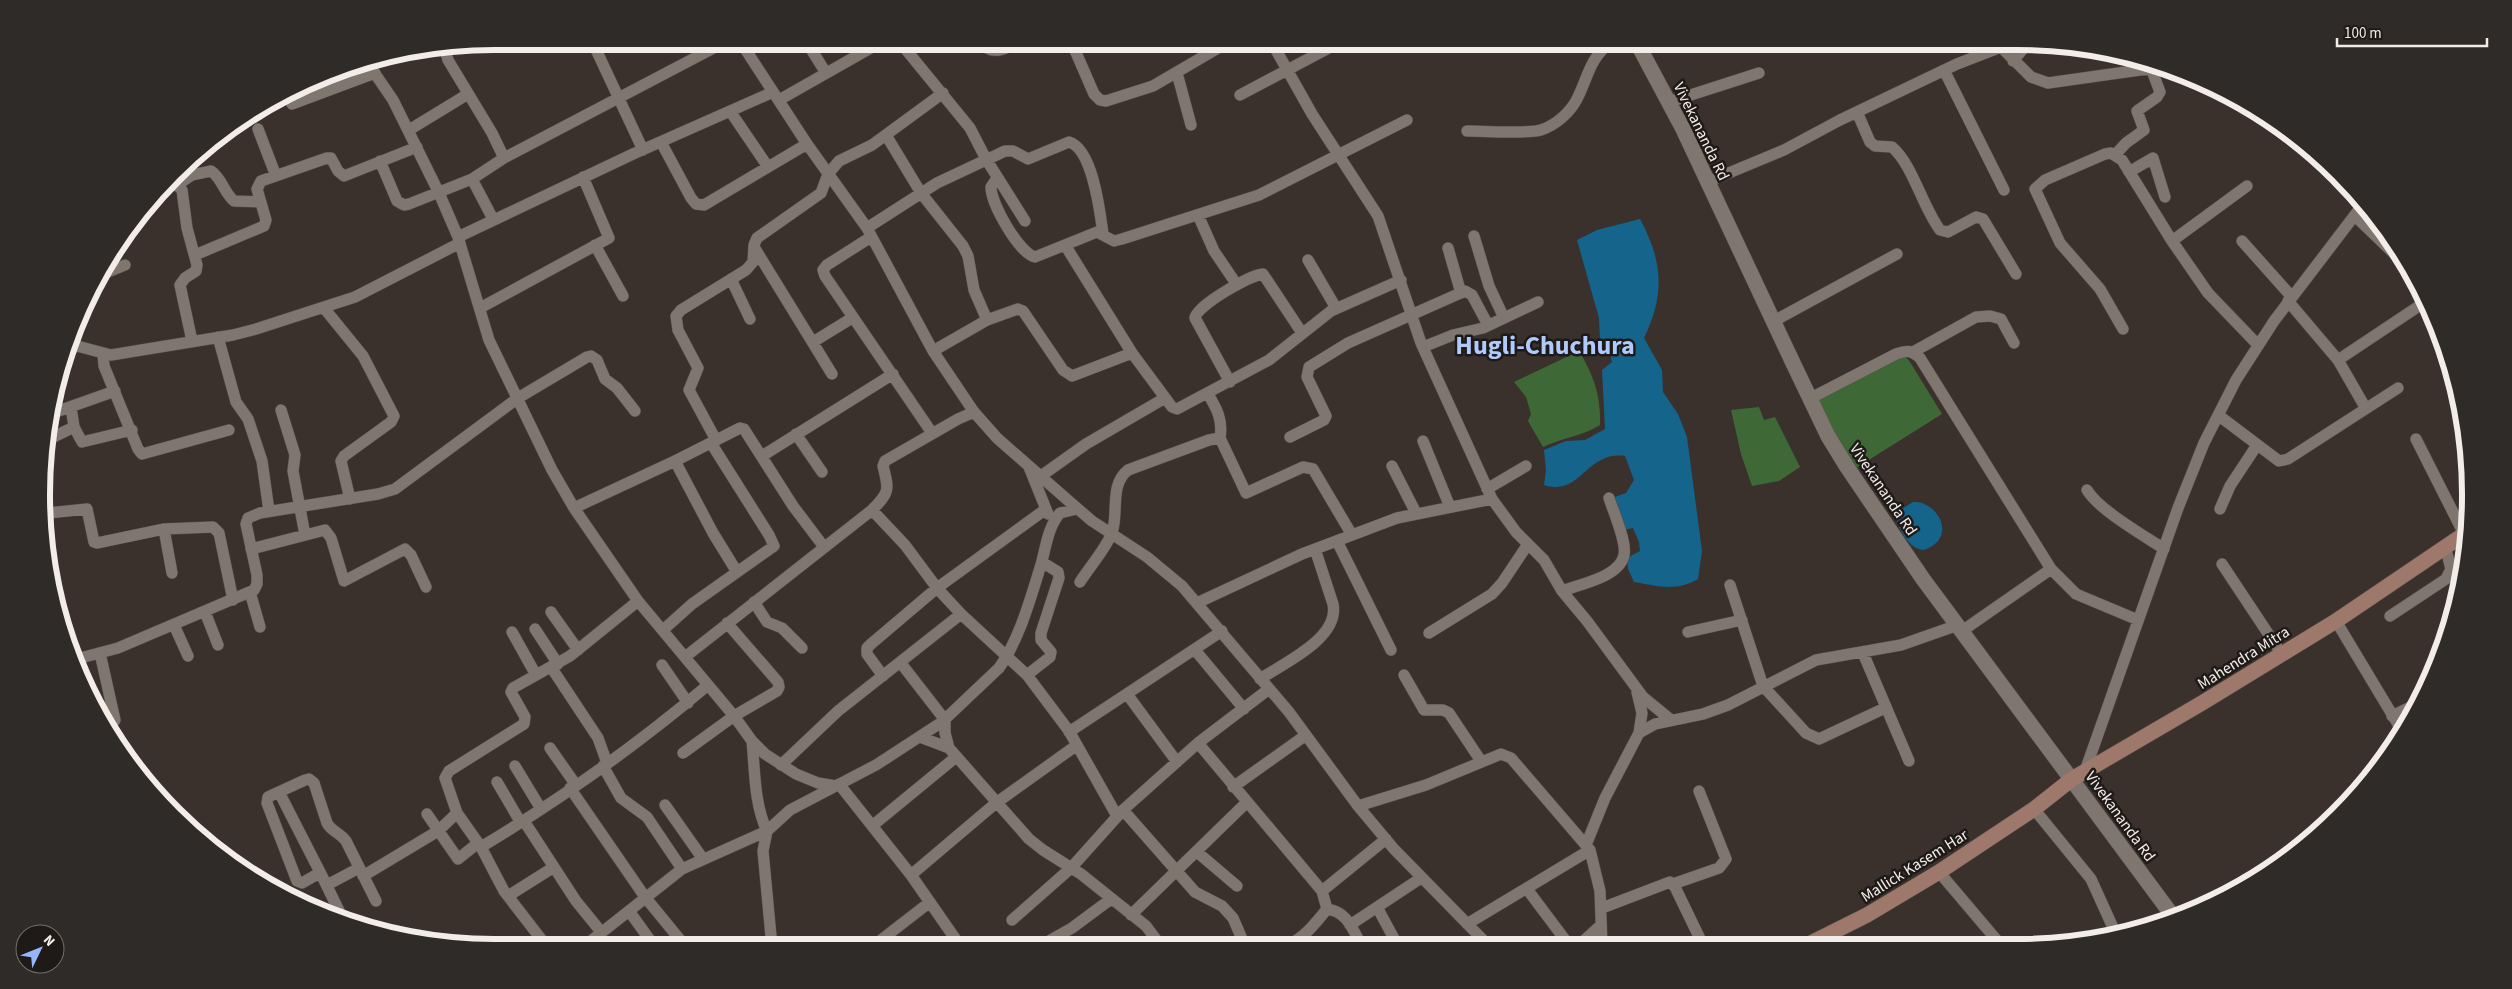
<svg xmlns="http://www.w3.org/2000/svg" width="2512" height="989" font-family="'Source Sans 3',sans-serif">
	<style>
		.green { fill: #3e6936 }
		.water { fill: #15648c }
		.lines { fill: none; stroke-linecap: round; stroke-linejoin: round }
		.minor-casing { stroke: #58504c; stroke-width: 12 }
		.tertiary-casing { stroke: #58504c; stroke-width: 16 }
		.secondary-casing { stroke: #58504c; stroke-width: 16 }
		.minor { stroke: #807670; stroke-width: 11 }
		.tertiary { stroke: #807670; stroke-width: 15 }
		.secondary { stroke: #9e786b; stroke-width: 15 }
		.labels { text-anchor: middle; stroke-width: 5; stroke-linejoin: round; paint-order: stroke }
		.street-label { font-size: 16px; fill: #f3edea; stroke: #1e1a18 }
		.town-label { font-size: 26px; font-weight: bold; fill: #b0caff; stroke: #1e1a18 }
		.rim { fill: none; stroke: #f3edea; stroke-width: 6 }
	</style>
	<rect width="100%" height="100%" fill="#3a312c"/>
	<path class="green" d="M 1579,351 C 1594,376 1601,396 1600,425 C 1581,437 1564,437 1543,447 L 1528,421 L 1531,414 L 1526,397 L 1514,382 Z
		M 1897,355 L 1906,357 L 1910,362 L 1942,414 L 1856,468 L 1814,398 Z
		M 1759,407 L 1764,420 L 1775,417 L 1800,467 L 1779,481 L 1752,486 L 1741,454 L 1731,410 Z"/>
	<path class="water" d="M 1640,219 C 1663,261 1665,295 1644,338 L 1662,370 L 1663,392 L 1678,414 L 1687,437 L 1702,551 L 1698,579 C 1676,592 1658,586 1634,582 L 1628,569 L 1627,558 L 1640,551 L 1639,542 L 1633,528 L 1624,530 L 1615,497 L 1626,493 L 1634,480 L 1625,456 C 1585,451 1582,497 1544,485 L 1546,470 L 1544,450 L 1566,441 L 1585,440 L 1605,429 L 1602,370 L 1612,362 L 1609,350 L 1600,340 L 1599,318 L 1577,240 L 1597,230 Z
		M 1913,502 C 1937,500 1959,538 1924,550 C 1910,550 1899,530 1896,518 L 1897,512 Z"/>
	<g class="lines">
		<g class="minor-casing">
			<path id="minor" d="M 592,41 L 643,150
				M 740,41 L 807,144 L 867,228 L 933,351 L 974,412 L 997,438 L 1071,503 L 1092,521 L 1147,557 L 1182,586 L 1289,712 L 1358,806 L 1394,849 L 1488,945
				M 806,41 L 826,73
				M 899,41 L 970,128 L 986,159 L 1025,221
				M 980,41 C 991,58 1007,48 1021,41
				M 1071,41 L 1094,94 L 1100,100 L 1106,101 L 1153,86 L 1230,41
				M 1271,41 L 1312,114 L 1378,216 L 1421,343 L 1492,499 L 1516,532 L 1544,560 L 1562,591 L 1587,621 L 1643,697 L 1671,720
				M 1801,41 L 1804,47
				M 1997,43 L 2031,77 L 2048,83 L 2161,67
				M 445,49 L 448,60 L 492,133 L 504,158
				M 1640,49 L 1668,41
				M 2132,56 L 2146,69
				M 2013,61 L 2028,43
				M 367,62 L 393,100 L 439,193 L 458,237 L 489,340 L 552,470 L 574,508 L 638,601 L 734,716 L 752,741 L 765,754 L 796,774 L 818,783 L 836,786
				M 1944,70 L 2004,190
				M 1177,73 L 1191,125
				M 1240,95 L 1342,41
				M 779,100 L 883,41
				M 1669,102 L 1759,73
				M 292,104 L 375,73
				M 730,111 L 768,167
				M 1857,112 L 1870,142 L 1875,146 L 1892,147 C 1913,165 1922,206 1940,230 L 1948,232 L 1976,217 L 1983,219 L 2016,274
				M 258,129 L 276,176
				M 409,130 L 468,94
				M 1467,131 C 1483,131 1529,134 1541,130 C 1556,125 1571,112 1578,97 C 1590,72 1588,62 1611,41
				M 886,135 L 921,193 L 963,246 L 968,256 L 974,290 L 987,320
				M 661,142 L 691,198 L 696,204 L 704,205 L 807,144
				M 2115,155 L 2126,143 L 2144,130 L 2137,111 L 2157,97 L 2160,92 L 2151,68
				M 380,161 L 397,201 L 404,205 L 409,204 L 472,179 L 504,158 L 727,41
				M 2129,172 L 2153,158 L 2165,197
				M 997,178 L 991,187 C 991,204 1019,253 1035,257 L 1097,232 L 1114,241 L 1122,239 L 1259,195 L 1407,120
				M 472,179 L 493,219
				M 173,182 L 182,190 L 187,228 L 197,265 L 196,271 L 185,278 L 180,285 L 192,341
				M 1707,182 L 1784,150 L 1840,120 L 1957,64 L 2001,47
				M 178,184 L 192,175 L 211,171 C 222,178 224,193 234,201 L 260,202
				M 1198,215 L 1214,251 L 1237,285
				M 2355,216 L 2410,269
				M 867,228 L 937,183 L 1005,151 L 1013,151 L 1028,159 L 1069,142 C 1093,149 1100,212 1103,234
				M 1474,236 L 1489,286 L 1504,318
				M 458,237 L 633,154 L 773,92
				M 871,237 L 827,265 L 823,270 L 825,276 L 932,433
				M 2172,241 L 2247,186
				M 2242,241 L 2291,296
				M 595,245 L 623,296
				M 1065,245 L 1132,353 L 1172,407 L 1177,409 L 1269,360 L 1331,311 L 1401,280
				M 754,247 L 832,374
				M 1448,248 L 1461,293
				M 195,255 L 264,226 L 266,220 L 257,189 L 261,181 L 327,158 L 331,158 L 338,171 L 344,176 L 417,147
				M 1308,260 L 1336,308
				M 98,276 L 125,265
				M 731,279 L 750,319
				M 2288,301 L 2338,360 L 2365,407
				M 324,308 L 363,356 L 394,416 L 391,422 L 344,456 L 341,461 L 350,499
				M 480,308 L 609,238 L 583,177
				M 1774,321 L 1897,254
				M 2123,329 L 2100,289 L 2060,243 L 2035,189 L 2045,180 L 2105,154 L 2111,153 L 2122,160 L 2172,241 L 2208,293 L 2258,345
				M 72,333 L 77,346
				M 218,337 L 236,402 L 248,419 L 262,461 L 269,511
				M 813,342 L 852,318
				M 1423,347 L 1453,335 L 1483,328 L 1538,302
				M 933,351 L 987,320 L 1018,309 L 1023,311 L 1063,370 L 1072,376 L 1132,353
				M 1913,352 L 1976,317 L 1990,316 L 2001,319 L 2014,343
				M 64,353 L 77,346 L 111,355 L 233,335 L 256,329 L 355,297 L 460,243
				M 103,354 L 104,366 L 138,449 L 142,454 L 229,430
				M 2338,360 L 2425,302
				M 1230,382 L 1195,318 C 1196,306 1250,275 1263,274 L 1302,333
				M 1208,394 C 1217,409 1223,420 1220,438
				M 1811,398 L 1896,354 C 1907,350 1911,350 1920,358 L 2051,569 L 2076,594 L 2138,620
				M 71,407 L 74,427 L 82,442 L 132,430
				M 281,410 L 295,455 L 293,471 L 305,535
				M 50,414 L 115,391
				M 2218,415 L 2279,461 L 2288,459 L 2398,388
				M 48,422 L 54,437
				M 796,434 L 822,472
				M 1290,437 L 1324,420 L 1326,416 L 1307,377 L 1309,367 L 1348,343 L 1465,291 L 1472,295 L 1488,325
				M 2416,439 L 2464,534
				M 716,440 L 689,390 L 698,368 L 678,330 L 676,316 L 681,310 L 746,270 L 753,262 L 754,245 L 757,238 L 821,193 L 828,174 L 839,161 L 872,145 L 943,93
				M 45,441 L 74,427
				M 1423,441 L 1450,507
				M 762,456 L 893,374
				M 675,461 L 713,533 L 737,572
				M 1392,466 L 1416,513
				M 1029,467 L 1048,514
				M 1041,476 L 1086,444 L 1165,398
				M 1487,489 L 1526,466
				M 2087,490 C 2099,510 2143,535 2164,549
				M 574,508 L 675,461 L 740,428 L 744,429 L 793,506 L 824,547
				M 2220,509 L 2230,486 L 2257,445
				M 872,510 L 905,545 L 937,588 L 961,614 L 1027,675 L 1069,731 L 1117,816
				M 48,513 L 87,509 L 94,542 L 97,543 L 164,529 L 213,527 L 219,533 L 233,600
				M 164,529 L 172,573
				M 1337,541 L 1391,650
				M 251,549 L 325,530 L 331,538 L 344,581 L 405,549 L 411,555 L 426,587
				M 2222,564 L 2281,653
				M 1080,582 C 1089,568 1106,548 1112,533 C 1119,513 1109,485 1128,470 L 1209,440 L 1220,438 L 1246,493 L 1303,467 L 1313,469 L 1352,535
				M 1730,585 L 1763,686 L 1806,733 L 1819,739 L 1885,708
				M 1562,591 C 1580,584 1620,577 1624,555 C 1627,542 1613,511 1609,498
				M 250,592 L 260,627
				M 754,602 L 767,622 L 782,628 L 802,648
				M 1197,603 L 1302,554 L 1397,518 L 1492,499
				M 205,612 L 218,645
				M 551,612 L 578,650
				M 2390,616 L 2446,579 L 2451,569 L 2445,546
				M 2336,621 L 2402,731
				M 174,625 L 188,656
				M 535,629 L 558,664
				M 663,630 L 692,604 L 774,546 L 769,535 L 711,443
				M 1962,631 L 2051,569
				M 512,632 L 536,675
				M 1688,632 L 1742,620
				M 1429,633 L 1492,594 L 1502,583 L 1528,544
				M 1195,650 L 1244,709
				M 100,653 L 115,720 L 108,729
				M 1863,653 L 1909,761
				M 685,657 L 872,510 C 890,492 889,490 883,466 L 885,461 L 958,419 L 974,412
				M 73,660 L 118,648 L 254,590 L 257,584 L 257,575 L 246,524 L 248,518 L 260,513 L 378,494 L 395,489 L 518,398 L 587,357 L 591,356 L 597,360 L 605,379 L 617,388 L 635,411
				M 900,662 L 945,720 L 945,733 L 949,748
				M 662,665 L 688,703
				M 551,667 L 598,738 L 607,763
				M 1027,675 L 1050,657 L 1051,652 L 1041,640 L 1041,633 L 1059,578 L 1058,572 L 1042,562
				M 1404,675 L 1424,710 L 1443,710 L 1449,713 L 1481,761
				M 883,676 L 867,654 L 867,648 L 871,644 L 937,588 L 1046,509
				M 1260,679 C 1284,663 1340,638 1333,604 L 1315,549
				M 1127,694 L 1177,762
				M 2392,716 L 2417,704
				M 1069,732 L 1222,631
				M 1639,733 L 1655,724 L 1703,714 L 1728,705 L 1816,660 L 1901,645 L 1958,625
				M 920,737 L 949,748 L 1029,839 L 1043,850 L 1081,874 L 1146,926 L 1161,946
				M 1198,743 L 1322,891 L 1327,909 C 1315,924 1304,938 1286,946
				M 550,748 L 576,785
				M 683,753 L 734,716 L 777,691 L 779,687 L 778,682 L 727,623
				M 781,765 L 838,711 L 961,614
				M 515,766 L 541,809
				M 603,766 L 621,798 L 647,817 L 682,869
				M 2085,771 L 2178,508 L 2204,443 L 2236,380 L 2274,321 L 2364,203
				M 497,782 L 521,823
				M 839,784 L 911,875 L 961,947
				M 1233,787 L 1306,735
				M 570,788 L 645,897 L 686,947
				M 279,792 L 322,876
				M 665,805 L 703,859
				M 1358,806 L 1426,785 L 1501,754 L 1511,758 L 1590,850 L 1600,891 L 1602,945
				M 2034,809 L 2091,879 L 2115,932
				M 1123,810 L 1195,892 L 1222,906 L 1233,918 L 1245,946
				M 427,814 L 458,859 L 478,843
				M 524,821 L 576,901 L 602,933
				M 872,826 L 956,757
				M 1586,845 L 1605,798 L 1639,733 L 1642,713 L 1637,692
				M 481,847 C 561,799 637,745 708,685
				M 1197,852 L 1237,886
				M 1939,872 L 2000,944
				M 911,875 L 996,803 L 1077,745
				M 363,876 L 438,831 L 457,813
				M 1673,884 L 1719,868 L 1726,859 L 1699,791
				M 327,885 L 359,868
				M 1527,889 L 1569,945
				M 1322,891 L 1386,839
				M 508,896 L 554,867
				M 1377,907 L 1398,946
				M 1602,908 L 1670,882 L 1675,887 L 1703,945
				M 1327,909 C 1348,912 1352,929 1362,946
				M 629,911 L 655,947
				M 1131,915 L 1246,803
				M 343,919 L 322,876 L 316,875 L 302,883 L 297,881 L 267,803 L 268,797 L 305,780 L 309,779 L 314,783 L 327,823 C 331,831 340,833 346,841 L 376,901
				M 1012,920 L 1071,868 L 1123,810 L 1198,743 L 1269,689
				M 1467,924 L 1590,850
				M 1350,925 L 1421,878
				M 487,944 L 490,947
				M 1579,945 L 1600,926
				M 1040,946 L 1072,928 L 1111,899
				M 772,947 L 763,851 L 767,831 L 790,810 L 876,765 L 942,722 L 999,668 C 1019,640 1030,600 1040,568 C 1046,549 1047,528 1060,513 L 1077,509
				M 872,947 L 930,902
				M 548,948 L 504,891 L 481,847 L 457,813 L 445,778 L 449,771 L 524,724 L 525,717 L 511,692 L 513,688 L 570,656 L 638,601
				M 582,948 L 682,869 L 767,831 C 754,804 755,770 752,741"/>
		</g>
		<g class="tertiary-casing">
			<path id="tertiary" d="M 1636,41 L 1683,129 L 1793,363 L 1828,436 L 1847,467 L 1923,579 L 2172,915"/>
		</g>
		<g class="secondary-casing">
			<path id="secondary" d="M 1809,944 L 1867,915 L 1939,872 L 2034,809 L 2072,779 L 2202,703 L 2336,621 L 2469,531"/>
		</g>
		<use href="#minor" class="minor"/>
		<use href="#tertiary" class="tertiary"/>
		<use href="#secondary" class="secondary"/>
	</g>
	<g class="labels">
		<g class="street-label">
			<text transform="translate(1702 131) rotate(64)" y="6">Vivekananda Rd</text>
			<text transform="translate(1884 489) rotate(56)" y="6">Vivekananda Rd</text>
			<text transform="translate(2243 657) rotate(-32)" y="6">Mahendra Mitra</text>
			<text transform="translate(2121 816) rotate(54)" y="6">Vivekananda Rd</text>
			<text transform="translate(1914 865) rotate(-32)" y="6">Mallick Kasem Har</text>
		</g>
		<g class="town-label">
			<text x="1545" y="354">Hugli-Chuchura</text>
		</g>
	</g>
	<path d="M0 0H2512V989H0ZM494 50H2018A444 444 0 0 1 2462 494V495A444 444 0 0 1 2018 939H494A444 444 0 0 1 50 495V494A444 444 0 0 1 494 50Z" fill="#2f2b29" fill-rule="evenodd"/>
	<path class="rim" d="M494 50H2018A444 444 0 0 1 2462 494V495A444 444 0 0 1 2018 939H494A444 444 0 0 1 50 495V494A444 444 0 0 1 494 50Z"/>
	<g transform="translate(40 949) rotate(47)"><circle r="24" fill="#1e1a18" stroke="#736e6c"/>
	<path d="M0-4L9 19L0 12L-9 19Z" fill="#95b6fd"/>
	<text y="-8" font-size="14" font-weight="bold" text-anchor="middle" fill="#f3edea">N</text>
	</g>
	<path d="M2337 38v8h150v-8" fill="none" stroke="#f3edea" stroke-width="2.5"/>
	<text x="2344" y="38" font-size="15" fill="#f3edea" stroke="#1e1a18" stroke-width="4" paint-order="stroke">100 m</text>
</svg>
